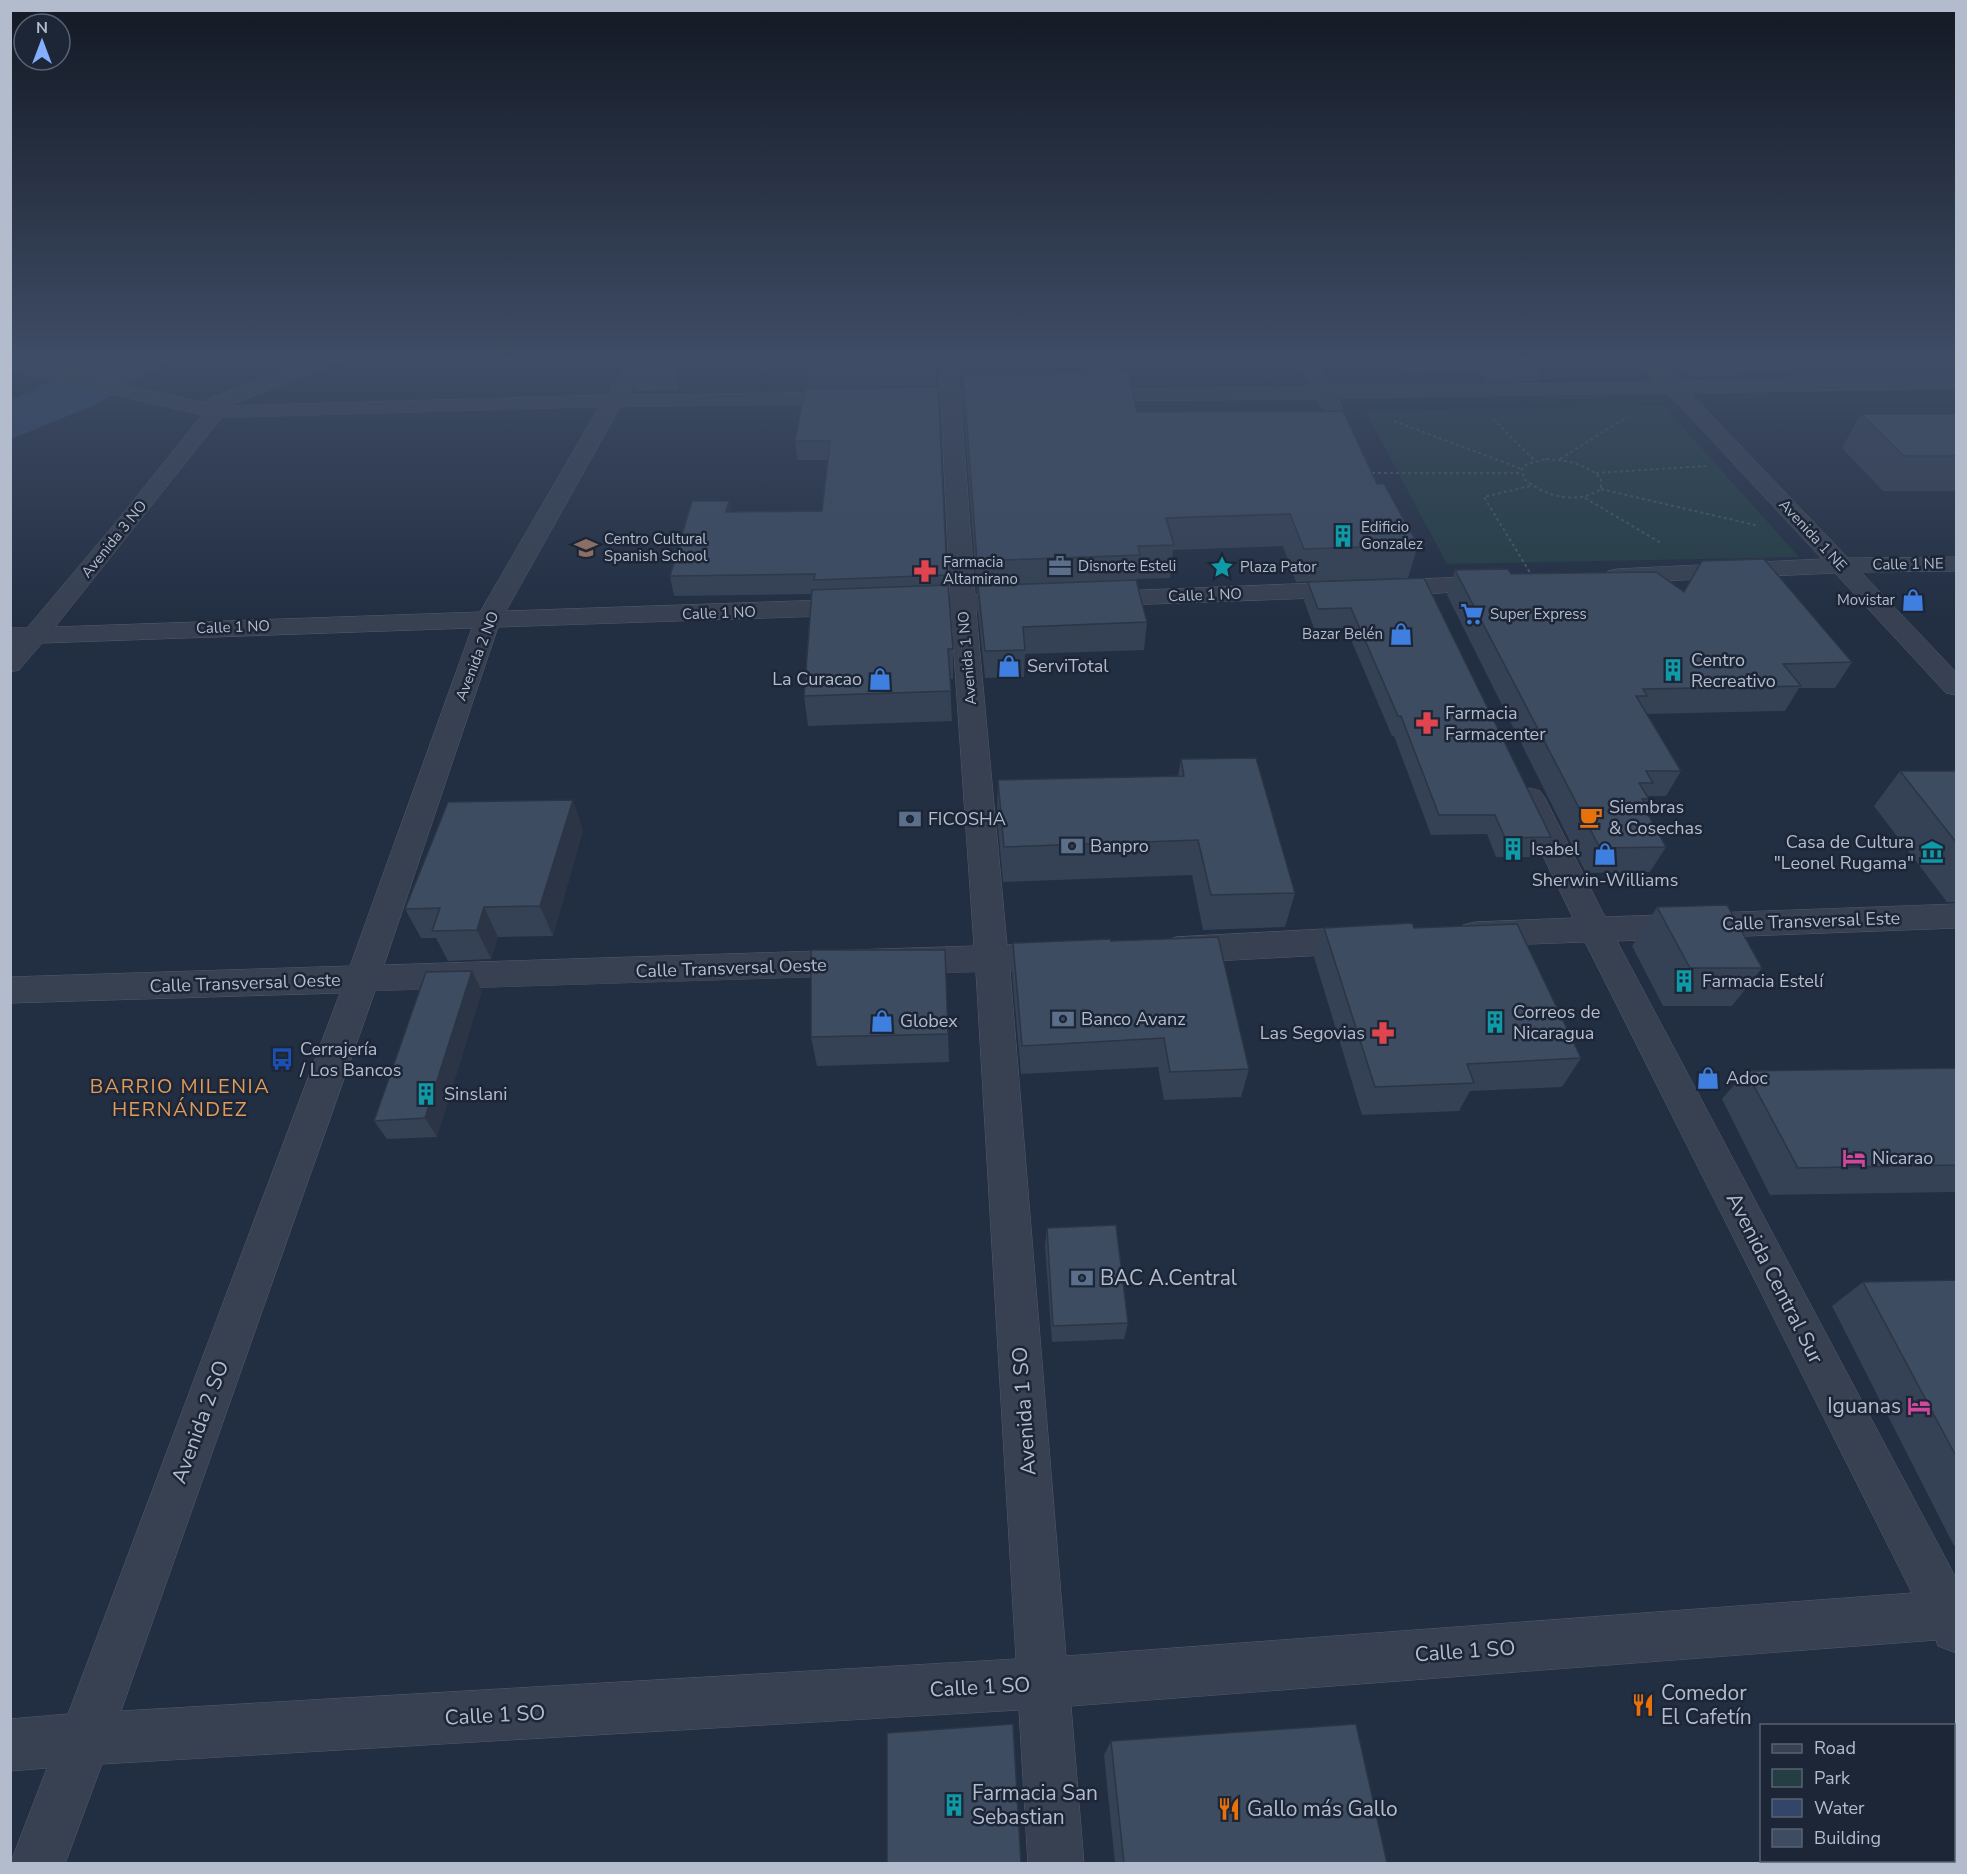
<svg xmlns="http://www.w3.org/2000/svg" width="1967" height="1874" font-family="'Nunito Sans',sans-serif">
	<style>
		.green { fill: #243e43 }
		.water { fill: #334669 }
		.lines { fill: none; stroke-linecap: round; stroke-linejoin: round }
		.minor-casing { stroke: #525c6c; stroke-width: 1 }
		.path { stroke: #435b60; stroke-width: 2; stroke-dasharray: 3 3; stroke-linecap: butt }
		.minor { fill: #374152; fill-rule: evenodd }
		.wall { fill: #354154 }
		.shaded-wall { fill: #2b3545 }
		.building { fill: #3e4c62; stroke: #2b3545; stroke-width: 1.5 }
		.labels { text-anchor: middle; stroke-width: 5; stroke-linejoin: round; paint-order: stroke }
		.far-poi-label { font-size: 15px; fill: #b3bccc; stroke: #1c2637; text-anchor: start }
		.far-street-label { font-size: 15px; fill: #b3bccc; stroke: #1c2637 }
		.poi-label { font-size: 18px; fill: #b3bccc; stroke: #1c2637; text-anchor: start }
		.street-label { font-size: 18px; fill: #b3bccc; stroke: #1c2637 }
		.neighbourhood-label { font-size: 20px; letter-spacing: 1.5px; fill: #e19b5a; stroke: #1c2637 }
		.near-poi-label { font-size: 21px; fill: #b3bccc; stroke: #1c2637; text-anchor: start }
		.near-street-label { font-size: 21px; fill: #b3bccc; stroke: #1c2637 }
	</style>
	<rect width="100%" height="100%" fill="#222e42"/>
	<path class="green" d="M 1664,406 L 1799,557 L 1447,564 L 1365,411 Z"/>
	<path class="water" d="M 93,356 L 175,356 L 95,405 L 11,439 L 11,399 L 35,390 Z"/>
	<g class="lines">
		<g class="minor-casing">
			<path id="minor" d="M 319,356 L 345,356 L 343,360 L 228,406 L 607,395 L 633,356 L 652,356 L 627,395 L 940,391 L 939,356 L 957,356 L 960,391 L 1008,390 L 1015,392 L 1018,396 L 1015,400 L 1008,402 L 961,403 L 975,595 L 1023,594 L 1032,596 L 1035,601 L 1032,606 L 976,610 L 1007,945 L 1058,943 L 1070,947 L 1075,956 L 1070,965 L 1058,969 L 1010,970 L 1066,1656 L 1912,1593 L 1585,942 L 1475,946 L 1463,943 L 1459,934 L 1463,925 L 1475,922 L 1573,918 L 1515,798 L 1520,791 L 1530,788 L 1540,791 L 1545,798 L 1605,917 L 1956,904 L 1956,928 L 1617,941 L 1956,1578 L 1956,1653 L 1938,1646 L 1936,1640 L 1071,1706 L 1084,1864 L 1028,1864 L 1019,1710 L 102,1764 L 65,1864 L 10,1864 L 47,1768 L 10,1771 L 10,1719 L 68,1714 L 340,993 L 10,1003 L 10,977 L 350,966 L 472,628 L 42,643 L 19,670 L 10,672 L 10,647 L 13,644 L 10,644 L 10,628 L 27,628 L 113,526 L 202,415 L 10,370 L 10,358 L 204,403 L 207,400 ZM 941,403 L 950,596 L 897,600 L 894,605 L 897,610 L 906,612 L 951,611 L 974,946 L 384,965 L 498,627 L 855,615 L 864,612 L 868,607 L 864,602 L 855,599 L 506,611 L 620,407 ZM 599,407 L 480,612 L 55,627 L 221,418 ZM 976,972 L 1016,1659 L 121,1711 L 375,991 Z
				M 1294,356 L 1313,356 L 1330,386 L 1657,382 L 1635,356 L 1655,356 L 1679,381 L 1956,376 L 1956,388 L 1690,393 L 1848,558 L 1956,557 L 1956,571 L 1861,572 L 1956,672 L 1956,695 L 1946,693 L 1835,573 L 1617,583 L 1608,581 L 1605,576 L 1608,571 L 1617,569 L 1822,559 L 1668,393 L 1337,398 L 1343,409 L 1340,413 L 1326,413 L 1317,399 L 1090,401 L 1083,399 L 1080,395 L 1083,391 L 1090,389 L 1311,387 Z
				M 1493,576 L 1502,578 L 1505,583 L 1502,588 L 1428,594 L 1095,606 L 1086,604 L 1083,599 L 1086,594 L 1095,592 Z
				M 1364,927 L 1376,931 L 1381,940 L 1376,949 L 1364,953 L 1176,963 L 1164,959 L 1159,950 L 1164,941 L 1176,937 Z"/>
		</g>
		<path class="path" d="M 1493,419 L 1535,461
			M 1394,421 L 1522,469
			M 1546,459 C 1567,460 1585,464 1601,478 L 1601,489 C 1576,505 1546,497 1524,479 L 1522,469 L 1527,464 Z
			M 1560,459 L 1627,417
			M 1366,473 L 1522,473
			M 1596,473 L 1706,466
			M 1530,486 L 1484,497 L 1532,576
			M 1601,489 L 1759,526
			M 1585,498 L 1661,543"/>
		<use href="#minor" class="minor"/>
	</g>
	<path class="wall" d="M 645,356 L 688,356 L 689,359 L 678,390 L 636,391 L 634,378 Z
		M 809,356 L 938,356 L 936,387 L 938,387 L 947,585 L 953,649 L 953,679 L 950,679 L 952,721 L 808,726 L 804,696 L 811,594 L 674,596 L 670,576 L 731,512 L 822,511 L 828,460 L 797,460 L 795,441 L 810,388 L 807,365 Z
		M 1083,356 L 1121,356 L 1124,369 L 1123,373 L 1137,412 L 1377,484 L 1418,545 L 1408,578 L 1296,582 L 1283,546 L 1173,550 L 1170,578 L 1137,579 L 1137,582 L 1147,622 L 1144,650 L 1025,654 L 1024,677 L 985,678 L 978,613 L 978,594 L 977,594 L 963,405 L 963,375 L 1086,374 Z
		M 1392,356 L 1538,356 L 1544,364 L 1538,381 L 1486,382 L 1480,374 L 1404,375 Z
		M 1665,356 L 1793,356 L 1784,374 L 1686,376 Z
		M 1861,414 L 1956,414 L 1956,491 L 1883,491 L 1842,448 Z
		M 1455,570 L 1511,574 L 1684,592 L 1852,662 L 1835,688 L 1799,688 L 1785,711 L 1647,714 L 1681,771 L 1666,796 L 1647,796 L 1649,799 L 1645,805 L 1648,809 L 1646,812 L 1666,847 L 1650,872 L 1586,873 L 1447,595 Z
		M 1424,578 L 1551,837 L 1541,857 L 1496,857 L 1487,834 L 1431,835 L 1394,736 L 1392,736 L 1346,628 L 1314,628 L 1304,601 L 1308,582 Z
		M 1181,759 L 1295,893 L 1285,927 L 1203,930 L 1192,875 L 1003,882 L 997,816 L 998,780 L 1178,776 Z
		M 1900,771 L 1956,771 L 1956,902 L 1947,902 L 1874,806 Z
		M 583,830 L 553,936 L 498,937 L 491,959 L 448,961 L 436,938 L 421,938 L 405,909 Z
		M 1657,907 L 1762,968 L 1732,1006 L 1663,1006 L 1632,946 Z
		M 1324,928 L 1414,928 L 1581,1058 L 1562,1087 L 1470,1091 L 1459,1111 L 1362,1115 L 1314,957 Z
		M 1111,941 L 1249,1069 L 1241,1097 L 1164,1100 L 1158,1067 L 1021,1074 L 1012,973 L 1013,943 Z
		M 945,950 L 949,1062 L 817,1066 L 811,1037 Z
		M 482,991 L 437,1137 L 387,1139 L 374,1121 Z
		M 1956,1068 L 1956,1192 L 1770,1195 L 1722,1099 L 1746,1071 Z
		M 1047,1228 L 1128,1323 L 1124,1339 L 1052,1342 L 1045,1245 Z
		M 1956,1280 L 1956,1547 L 1953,1544 L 1832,1306 L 1863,1282 Z
		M 1111,1741 L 1387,1863 L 1115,1863 L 1104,1755 Z"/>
	<path class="shaded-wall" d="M 683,356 L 688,356 L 689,359 L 678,390 L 675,377 Z
		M 936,356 L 938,356 L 936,389 L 935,363 Z
		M 729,501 L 732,520 L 726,512 Z
		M 573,800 L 583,830 L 553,936 L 540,906 Z
		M 484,907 L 498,937 L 491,959 L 477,930 Z
		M 472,971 L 482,991 L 437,1137 L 425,1118 Z"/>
	<path class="building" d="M 645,356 L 683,356 L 675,377 L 634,378 Z
		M 809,356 L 936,356 L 935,363 L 807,365 Z
		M 1088,356 L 1121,356 L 1124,369 L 1090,369 Z
		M 1407,356 L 1538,356 L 1544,364 L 1491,365 L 1486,357 L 1409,358 Z
		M 1128,373 L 1137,412 L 1343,411 L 1377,484 L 1384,484 L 1418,545 L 1304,549 L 1290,514 L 1166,518 L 1174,545 L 1138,546 L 1140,555 L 977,561 L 963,375 Z
		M 938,387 L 947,575 L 814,580 L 815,574 L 670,576 L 692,501 L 729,501 L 726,512 L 822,511 L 830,441 L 795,441 L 805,388 Z
		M 1861,414 L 1956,414 L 1956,456 L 1904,456 Z
		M 1764,559 L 1852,662 L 1783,664 L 1801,686 L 1643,689 L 1647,696 L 1636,696 L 1681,771 L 1646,771 L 1653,783 L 1639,783 L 1649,799 L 1642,799 L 1648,809 L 1645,809 L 1666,847 L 1600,848 L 1455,570 L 1508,569 L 1511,574 L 1656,572 L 1684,592 L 1702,561 Z
		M 1424,578 L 1551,837 L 1505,838 L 1495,815 L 1439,815 L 1401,716 L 1398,716 L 1351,608 L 1318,609 L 1308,582 Z
		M 1136,580 L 1147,622 L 1023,627 L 1025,650 L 985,651 L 978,586 Z
		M 948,585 L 953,649 L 948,649 L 951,691 L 804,696 L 812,590 Z
		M 1256,758 L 1295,893 L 1211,895 L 1198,840 L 1004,847 L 998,780 L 1184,776 L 1181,759 Z
		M 1900,771 L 1956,771 L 1956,842 Z
		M 573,800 L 540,906 L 484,907 L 477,930 L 432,931 L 440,908 L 405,909 L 448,802 Z
		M 1727,905 L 1762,968 L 1690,968 L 1657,907 Z
		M 1412,923 L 1414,928 L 1517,924 L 1581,1058 L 1467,1064 L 1474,1083 L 1375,1087 L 1324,928 Z
		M 1218,937 L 1249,1069 L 1170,1072 L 1164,1038 L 1022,1046 L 1013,943 L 1110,939 L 1111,941 Z
		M 811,950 L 945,950 L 948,1034 L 811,1037 Z
		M 472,971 L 425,1118 L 374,1121 L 426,972 Z
		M 1956,1068 L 1956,1165 L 1798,1168 L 1746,1071 Z
		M 1116,1225 L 1128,1323 L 1053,1326 L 1047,1228 Z
		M 1956,1280 L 1956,1456 L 1863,1282 Z
		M 1013,1724 L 1021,1863 L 887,1863 L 887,1733 Z
		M 1356,1724 L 1387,1863 L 1124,1863 L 1111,1741 Z"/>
	<linearGradient id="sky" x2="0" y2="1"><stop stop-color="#131924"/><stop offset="0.58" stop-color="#3e4c65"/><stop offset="1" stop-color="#3e4c65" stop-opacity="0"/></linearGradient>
	<rect width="1967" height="618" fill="url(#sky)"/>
	<defs>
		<g id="building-bare" transform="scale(1.8)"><path d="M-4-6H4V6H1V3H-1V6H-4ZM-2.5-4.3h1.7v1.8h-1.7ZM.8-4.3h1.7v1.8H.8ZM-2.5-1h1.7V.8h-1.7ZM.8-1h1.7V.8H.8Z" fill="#0f9aa8" stroke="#1c2637" stroke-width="2.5" paint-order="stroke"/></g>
		<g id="school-bare" transform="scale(1.8)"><path d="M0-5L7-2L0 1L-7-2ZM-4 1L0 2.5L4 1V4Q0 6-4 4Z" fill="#8d6e63" stroke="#1c2637" stroke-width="2.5" paint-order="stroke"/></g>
		<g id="office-bare" transform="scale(1.8)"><path d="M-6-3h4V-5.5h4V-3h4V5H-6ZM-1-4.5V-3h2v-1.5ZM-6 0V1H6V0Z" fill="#5c6f8a" stroke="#1c2637" stroke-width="2.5" paint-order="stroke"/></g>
		<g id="sight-bare" transform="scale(1.8)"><path d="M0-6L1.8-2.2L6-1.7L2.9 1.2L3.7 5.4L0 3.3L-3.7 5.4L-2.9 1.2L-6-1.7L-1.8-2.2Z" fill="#0f9aa8" stroke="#1c2637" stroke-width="2.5" paint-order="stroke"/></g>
		<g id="pharmacy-bare" transform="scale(1.8)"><path d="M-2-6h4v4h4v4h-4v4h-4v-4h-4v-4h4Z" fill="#e0444e" stroke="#1c2637" stroke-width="2.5" paint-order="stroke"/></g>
		<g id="shop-bare" transform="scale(1.8)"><path d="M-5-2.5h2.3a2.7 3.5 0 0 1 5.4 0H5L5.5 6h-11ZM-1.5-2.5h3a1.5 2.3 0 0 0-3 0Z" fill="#3f7fe0" stroke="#1c2637" stroke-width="2.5" paint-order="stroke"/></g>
		<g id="supermarket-bare" transform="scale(1.8)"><path d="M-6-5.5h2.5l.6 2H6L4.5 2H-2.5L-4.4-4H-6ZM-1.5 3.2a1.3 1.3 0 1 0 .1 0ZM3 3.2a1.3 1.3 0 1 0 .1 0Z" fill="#3f7fe0" stroke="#1c2637" stroke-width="2.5" paint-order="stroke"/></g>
		<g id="cafe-bare" transform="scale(1.8)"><path d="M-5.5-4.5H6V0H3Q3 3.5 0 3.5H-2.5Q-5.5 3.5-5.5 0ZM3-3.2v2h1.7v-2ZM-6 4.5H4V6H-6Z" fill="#e8710a" stroke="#1c2637" stroke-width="2.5" paint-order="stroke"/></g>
		<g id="bank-bare" transform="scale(1.8)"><path d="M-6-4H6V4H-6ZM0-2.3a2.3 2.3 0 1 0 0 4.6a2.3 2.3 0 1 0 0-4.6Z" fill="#5c6f8a" stroke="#1c2637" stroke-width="2.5" paint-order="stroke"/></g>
		<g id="museum-bare" transform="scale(1.8)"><path d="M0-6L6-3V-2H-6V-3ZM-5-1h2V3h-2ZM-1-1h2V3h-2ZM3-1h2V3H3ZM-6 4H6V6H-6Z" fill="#0f9aa8" stroke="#1c2637" stroke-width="2.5" paint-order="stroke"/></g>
		<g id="bus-bare" transform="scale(1.8)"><path d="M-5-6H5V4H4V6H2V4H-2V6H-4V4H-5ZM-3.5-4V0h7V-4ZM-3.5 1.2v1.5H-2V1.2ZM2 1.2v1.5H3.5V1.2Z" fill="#1a4fb4" stroke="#1c2637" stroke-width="2.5" paint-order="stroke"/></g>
		<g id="hotel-bare" transform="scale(1.8)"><path d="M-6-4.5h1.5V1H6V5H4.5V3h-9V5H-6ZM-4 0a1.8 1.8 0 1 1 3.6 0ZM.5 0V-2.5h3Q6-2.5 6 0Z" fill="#d1479c" stroke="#1c2637" stroke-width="2.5" paint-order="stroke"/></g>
		<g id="restaurant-bare" transform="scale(1.8)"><path d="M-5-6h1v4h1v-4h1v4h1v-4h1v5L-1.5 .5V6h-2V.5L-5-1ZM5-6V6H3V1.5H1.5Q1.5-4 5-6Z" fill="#e8710a" stroke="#1c2637" stroke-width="2.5" paint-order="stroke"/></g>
	</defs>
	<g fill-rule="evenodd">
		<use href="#building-bare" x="1343" y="536"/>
		<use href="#school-bare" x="586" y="548"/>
		<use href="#office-bare" x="1060" y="566"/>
		<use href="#sight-bare" x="1222" y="567"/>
		<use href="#pharmacy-bare" x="925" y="571"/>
		<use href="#shop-bare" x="1913" y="600"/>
		<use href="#supermarket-bare" x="1472" y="614"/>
		<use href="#shop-bare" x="1401" y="634"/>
		<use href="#shop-bare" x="1009" y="666"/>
		<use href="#building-bare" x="1673" y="670"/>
		<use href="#shop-bare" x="880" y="679"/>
		<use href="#pharmacy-bare" x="1427" y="723"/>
		<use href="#cafe-bare" x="1591" y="817"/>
		<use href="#bank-bare" x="910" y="819"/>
		<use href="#bank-bare" x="1072" y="846"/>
		<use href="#building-bare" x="1513" y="849"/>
		<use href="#museum-bare" x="1932" y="852"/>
		<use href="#shop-bare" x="1605" y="854"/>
		<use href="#building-bare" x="1684" y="981"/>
		<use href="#bank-bare" x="1063" y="1019"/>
		<use href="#shop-bare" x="882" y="1021"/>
		<use href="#building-bare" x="1495" y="1022"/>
		<use href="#pharmacy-bare" x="1383" y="1033"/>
		<use href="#bus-bare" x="282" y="1059"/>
		<use href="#shop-bare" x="1708" y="1078"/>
		<use href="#building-bare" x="426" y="1094"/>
		<use href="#hotel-bare" x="1854" y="1158"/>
		<use href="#bank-bare" x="1082" y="1278"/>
		<use href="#hotel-bare" x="1919" y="1406"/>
		<use href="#restaurant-bare" x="1643" y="1705"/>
		<use href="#building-bare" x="954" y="1805"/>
		<use href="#restaurant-bare" x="1229" y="1809"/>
	</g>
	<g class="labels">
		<g class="far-poi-label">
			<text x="1361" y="532">Edificio<tspan x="1361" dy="17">Gonzalez</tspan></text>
			<text x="604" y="544">Centro Cultural<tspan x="604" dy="17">Spanish School</tspan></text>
			<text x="943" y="567">Farmacia<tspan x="943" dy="17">Altamirano</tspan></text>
			<text x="1078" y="571">Disnorte Esteli</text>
			<text x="1240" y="572">Plaza Pator</text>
			<text x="1895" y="605" text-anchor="end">Movistar</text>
			<text x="1490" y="619">Super Express</text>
			<text x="1383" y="639" text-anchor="end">Bazar Belén</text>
		</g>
		<g class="far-street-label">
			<text transform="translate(1813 535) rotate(47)" y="5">Avenida 1 NE</text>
			<text transform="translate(114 539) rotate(-51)" y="5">Avenida 3 NO</text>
			<text transform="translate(1908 564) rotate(-1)" y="5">Calle 1 NE</text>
			<text transform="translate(1205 595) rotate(-2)" y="5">Calle 1 NO</text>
			<text transform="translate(719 613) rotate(-2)" y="5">Calle 1 NO</text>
			<text transform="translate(233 627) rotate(-2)" y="5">Calle 1 NO</text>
			<text transform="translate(477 656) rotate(-69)" y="5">Avenida 2 NO</text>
			<text transform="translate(967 658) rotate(-95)" y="5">Avenida 1 NO</text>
		</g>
		<g class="poi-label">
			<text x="1691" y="666">Centro<tspan x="1691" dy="21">Recreativo</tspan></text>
			<text x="1027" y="672">ServiTotal</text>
			<text x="862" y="685" text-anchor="end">La Curacao</text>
			<text x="1445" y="719">Farmacia<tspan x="1445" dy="21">Farmacenter</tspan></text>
			<text x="1609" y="813">Siembras<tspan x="1609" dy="21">&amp; Cosechas</tspan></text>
			<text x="928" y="825">FICOSHA</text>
			<text x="1914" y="848" text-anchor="end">Casa de Cultura<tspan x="1914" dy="21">"Leonel Rugama"</tspan></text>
			<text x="1090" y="852">Banpro</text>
			<text x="1531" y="855">Isabel</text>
			<text x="1605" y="886" text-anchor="middle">Sherwin-Williams</text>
			<text x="1702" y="987">Farmacia Estelí</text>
			<text x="1513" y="1018">Correos de<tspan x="1513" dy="21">Nicaragua</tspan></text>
			<text x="1081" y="1025">Banco Avanz</text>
			<text x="900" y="1027">Globex</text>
			<text x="1365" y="1039" text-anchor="end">Las Segovias</text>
			<text x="300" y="1055">Cerrajería<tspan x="300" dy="21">/ Los Bancos</tspan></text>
			<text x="1726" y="1084">Adoc</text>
			<text x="444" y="1100">Sinslani</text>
			<text x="1872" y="1164">Nicarao</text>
		</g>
		<g class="street-label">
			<text transform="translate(1811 921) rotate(-2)" y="6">Calle Transversal Este</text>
			<text transform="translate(731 968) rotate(-2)" y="6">Calle Transversal Oeste</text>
			<text transform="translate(245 983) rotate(-2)" y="6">Calle Transversal Oeste</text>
		</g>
		<g class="neighbourhood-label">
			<text x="180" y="1093">BARRIO MILENIA<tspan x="180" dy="23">HERNÁNDEZ</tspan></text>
		</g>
		<g class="near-poi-label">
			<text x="1100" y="1285">BAC A.Central</text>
			<text x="1901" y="1413" text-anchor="end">Iguanas</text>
			<text x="1661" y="1700">Comedor<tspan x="1661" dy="24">El Cafetín</tspan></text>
			<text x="972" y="1800">Farmacia San<tspan x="972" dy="24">Sebastian</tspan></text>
			<text x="1247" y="1816">Gallo más Gallo</text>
		</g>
		<g class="near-street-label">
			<text transform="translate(1775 1278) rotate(63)" y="7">Avenida Central Sur</text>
			<text transform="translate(1024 1411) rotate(-94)" y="7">Avenida 1 SO</text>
			<text transform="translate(200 1422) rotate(-70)" y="7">Avenida 2 SO</text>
			<text transform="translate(1465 1651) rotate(-4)" y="7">Calle 1 SO</text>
			<text transform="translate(980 1687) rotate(-3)" y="7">Calle 1 SO</text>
			<text transform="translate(495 1715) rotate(-3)" y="7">Calle 1 SO</text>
		</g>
	</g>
	<rect width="1967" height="1874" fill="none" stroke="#b3bccc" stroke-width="24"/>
	<rect x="1760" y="1724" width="195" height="138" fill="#1c2637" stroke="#586273" stroke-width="1.5"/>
	<rect x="1772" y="1744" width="30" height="9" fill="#374152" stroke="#586273" stroke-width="1.5"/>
	<text x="1814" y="1754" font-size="18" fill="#b3bccc">Road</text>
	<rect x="1772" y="1769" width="30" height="18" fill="#243e43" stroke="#586273" stroke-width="1.5"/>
	<text x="1814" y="1784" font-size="18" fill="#b3bccc">Park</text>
	<rect x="1772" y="1799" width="30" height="18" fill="#334669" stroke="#586273" stroke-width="1.5"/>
	<text x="1814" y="1814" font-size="18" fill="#b3bccc">Water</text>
	<rect x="1772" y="1829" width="30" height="18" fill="#3e4c62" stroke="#586273" stroke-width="1.5"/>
	<text x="1814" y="1844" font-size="18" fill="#b3bccc">Building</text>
	<g transform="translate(42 42)"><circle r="28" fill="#1c2637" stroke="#586273" stroke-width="1.5"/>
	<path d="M0-4.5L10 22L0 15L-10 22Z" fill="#85aeff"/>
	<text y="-9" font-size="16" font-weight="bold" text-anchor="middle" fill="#b3bccc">N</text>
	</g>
</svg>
